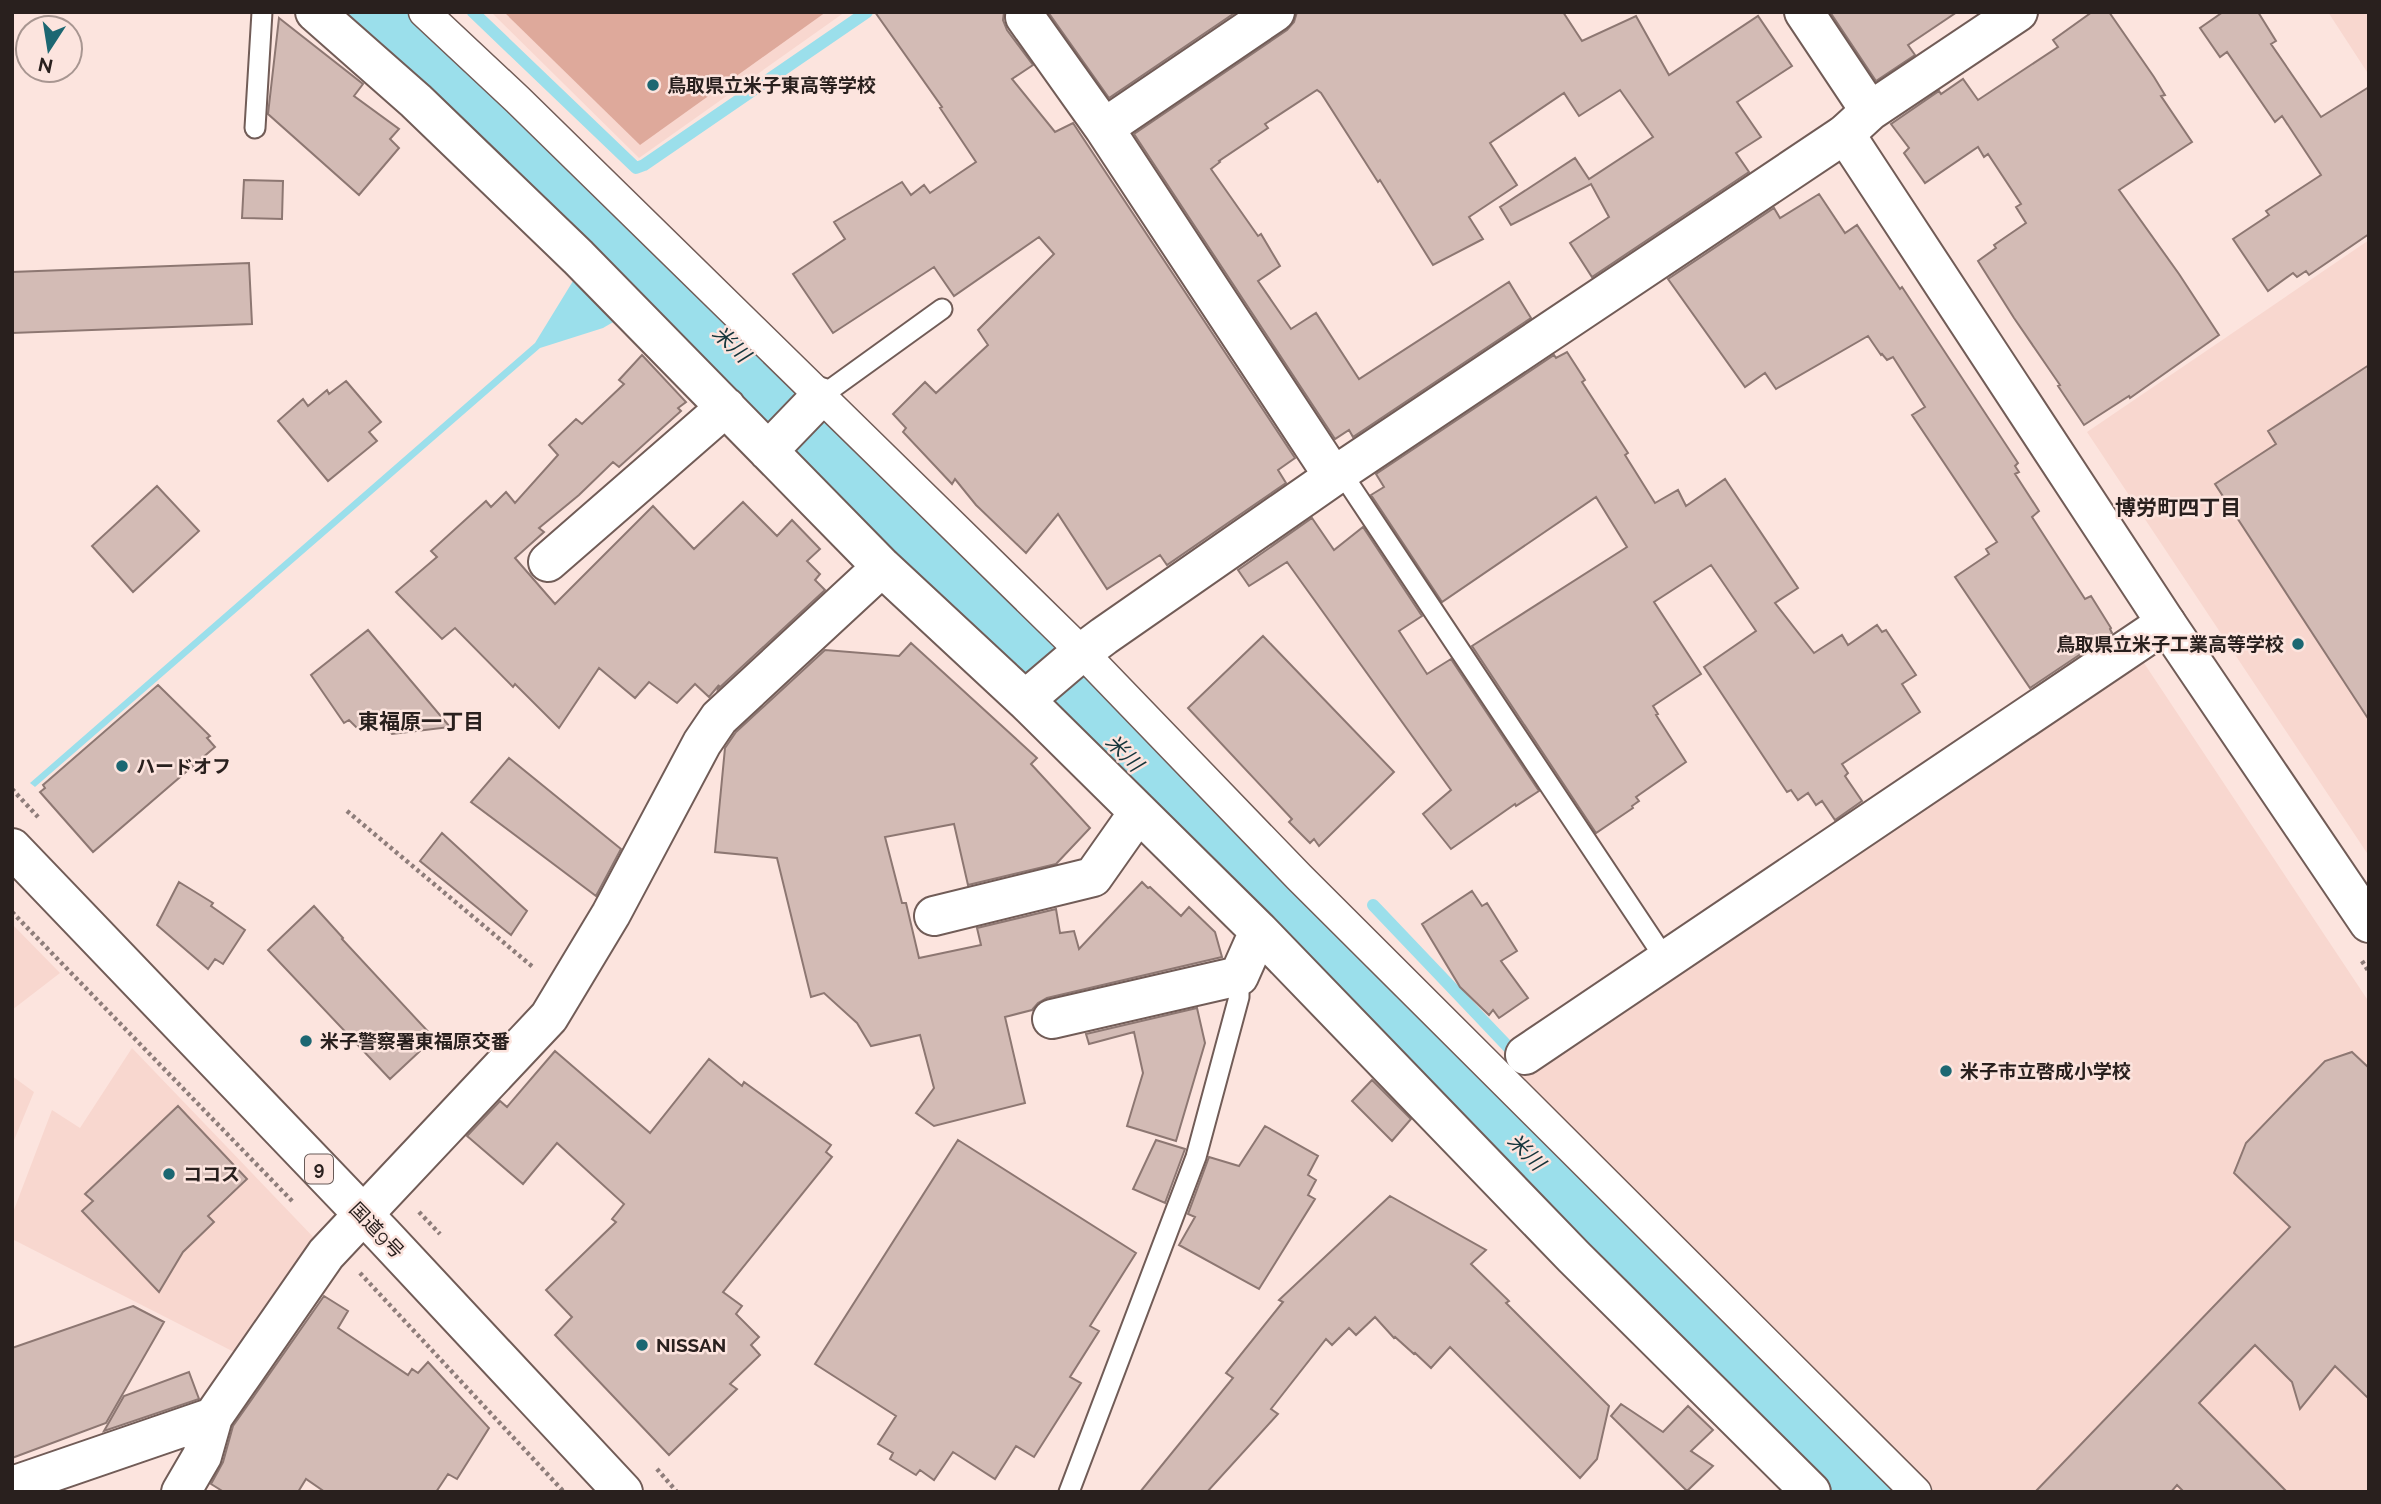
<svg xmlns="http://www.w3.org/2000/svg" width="2381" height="1504" font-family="Raleway,'Noto Sans JP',sans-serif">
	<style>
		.built { fill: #f8d7cf }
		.green { fill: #dea99b }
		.water { fill: #9bdfeb }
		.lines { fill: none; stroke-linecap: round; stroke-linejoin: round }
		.stream { stroke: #9bdfeb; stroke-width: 12 }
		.river { stroke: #9bdfeb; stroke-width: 68 }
		.building { fill: #d3bbb5; stroke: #8d7772; stroke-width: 2 }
		.service-casing { stroke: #715c57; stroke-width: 23 }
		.pedestrian-casing { stroke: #715c57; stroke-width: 33 }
		.minor-casing { stroke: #715c57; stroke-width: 42 }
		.tertiary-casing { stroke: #715c57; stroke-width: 42 }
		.trunk-casing { stroke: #715c57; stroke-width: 42 }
		.path { stroke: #8e7d7a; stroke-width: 4.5; stroke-dasharray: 3.5 3.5; stroke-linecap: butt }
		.service { stroke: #fff; stroke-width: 19 }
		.pedestrian { stroke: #fff; stroke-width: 30 }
		.minor { stroke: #fff; stroke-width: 38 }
		.tertiary { stroke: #fff; stroke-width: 38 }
		.trunk { stroke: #fff; stroke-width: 38 }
		.poi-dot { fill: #1c6772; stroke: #fce4de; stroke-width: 2.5 }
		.labels { text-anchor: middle; stroke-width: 5; stroke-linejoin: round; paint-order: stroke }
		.shield { fill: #fce4de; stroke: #685b58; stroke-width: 2 }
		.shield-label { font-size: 18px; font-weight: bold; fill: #29201e }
		.poi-label { font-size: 19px; font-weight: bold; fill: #29201e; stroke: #fce4de; text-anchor: start }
		.street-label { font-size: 19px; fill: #29201e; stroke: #fce4de }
		.water-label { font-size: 21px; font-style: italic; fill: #14353b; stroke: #fce4de }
		.neighbourhood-label { font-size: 21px; font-weight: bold; fill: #29201e; stroke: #fce4de }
	</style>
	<rect width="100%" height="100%" fill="#fce4de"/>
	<path class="built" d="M 491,12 L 845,12 L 639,158 Z
		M 2328,12 L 2369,12 L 2369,75 Z
		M 2369,240 L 2369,856 L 2087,432 Z
		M 2140,657 L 2369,1002 L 2369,1492 L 1930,1492 L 1517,1079 L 1530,1063 Z
		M 12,924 L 60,973 L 12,1010 Z
		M 132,1048 L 318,1242 L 240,1355 L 12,1239 L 12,1215 L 52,1110 L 80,1128 Z
		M 12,1076 L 34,1092 L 12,1145 Z"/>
	<path class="green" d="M 504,12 L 826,12 L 640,145 Z"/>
	<path class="water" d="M 614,262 L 643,298 L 615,321 L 603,328 L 540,348 L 35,787 L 30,783 L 535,343 L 573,281 Z"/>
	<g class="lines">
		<path class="stream" d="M 473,12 L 636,168 L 644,165 L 867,12
			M 617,289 L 648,266
			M 1373,905 L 1513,1052"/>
		<path class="river" d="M 382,12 L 747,359 L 1042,664 L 1113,742 L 1294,918 L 1868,1492"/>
	</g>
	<path class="building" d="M 875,12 L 1004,12 L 1003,20 L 1007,30 L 1033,65 L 1012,79 L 1055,132 L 1073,123 L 1295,458 L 1278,470 L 1286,483 L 1167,565 L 1160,555 L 1107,589 L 1058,514 L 1026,553 L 976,505 L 955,479 L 952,484 L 903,432 L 906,428 L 893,414 L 925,382 L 936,393 L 988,345 L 978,330 L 1054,254 L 1039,237 L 954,296 L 934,267 L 833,333 L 793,274 L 845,239 L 834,222 L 902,182 L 911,195 L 924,185 L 930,193 L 976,162 L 940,108 L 942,107 Z
		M 1048,12 L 1236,12 L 1109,98 Z
		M 1297,12 L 1563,12 L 1582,41 L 1636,16 L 1669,75 L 1758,16 L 1792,66 L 1737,102 L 1761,137 L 1736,153 L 1749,172 L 1592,277 L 1570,243 L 1609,217 L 1591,184 L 1511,225 L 1500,207 L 1575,158 L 1589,179 L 1653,137 L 1620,90 L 1579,116 L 1564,93 L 1490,143 L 1517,185 L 1469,217 L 1483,239 L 1433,265 L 1380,180 L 1378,182 L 1321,93 L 1317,90 L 1265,124 L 1268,128 L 1219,161 L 1220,162 L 1211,169 L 1258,236 L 1261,234 L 1280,266 L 1258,281 L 1291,329 L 1316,313 L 1359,379 L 1509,282 L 1531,318 L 1353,437 L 1349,430 L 1335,439 L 1134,134 L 1287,30 L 1294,22 Z
		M 1830,12 L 1957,12 L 1908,45 L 1915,55 L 1876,81 Z
		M 2092,12 L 2109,12 L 2154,77 L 2165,95 L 2161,96 L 2192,142 L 2119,190 L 2179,274 L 2219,335 L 2130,398 L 2129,396 L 2084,425 L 2058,386 L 2060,385 L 2014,318 L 1978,261 L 1996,248 L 1994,245 L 2026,223 L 2016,207 L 2021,204 L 1988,154 L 1984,157 L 1978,147 L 1925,183 L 1904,153 L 1909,148 L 1891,124 L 1939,91 L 1941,94 L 1963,79 L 1978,100 L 2058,47 L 2053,40 Z
		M 2223,12 L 2258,12 L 2276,41 L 2271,44 L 2321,117 L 2369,87 L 2369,234 L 2309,275 L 2306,271 L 2297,277 L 2293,273 L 2268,291 L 2233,239 L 2269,215 L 2266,211 L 2321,175 L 2282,116 L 2275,122 L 2227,52 L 2220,57 L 2200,28 Z
		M 279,18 L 363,84 L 354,96 L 399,129 L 390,139 L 399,148 L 359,195 L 268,114 Z
		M 244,180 L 283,181 L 282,219 L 242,218 Z
		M 1819,194 L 1845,233 L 1857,225 L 1900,289 L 1902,287 L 2018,463 L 2015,466 L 2019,472 L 2015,474 L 2039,511 L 2032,517 L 2085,599 L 2091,596 L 2111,628 L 2110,629 L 2112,633 L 2030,688 L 1955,577 L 1989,554 L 1986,549 L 1997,542 L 1912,415 L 1925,407 L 1893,357 L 1887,360 L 1882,354 L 1881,355 L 1868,336 L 1776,389 L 1765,373 L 1745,387 L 1668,279 L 1774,208 L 1780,218 Z
		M 249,263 L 252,324 L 12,333 L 12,272 Z
		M 1567,352 L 1585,380 L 1582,382 L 1628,453 L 1625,455 L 1655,503 L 1678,490 L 1686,506 L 1725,479 L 1798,588 L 1775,603 L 1814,653 L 1842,635 L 1848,645 L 1877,625 L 1882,632 L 1886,630 L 1916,675 L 1902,684 L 1920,712 L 1842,764 L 1848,773 L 1845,776 L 1862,801 L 1835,820 L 1822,801 L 1816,805 L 1808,793 L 1798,800 L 1791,790 L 1787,792 L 1704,667 L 1756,631 L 1711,565 L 1654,602 L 1701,674 L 1653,706 L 1658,714 L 1656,715 L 1686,762 L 1636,797 L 1639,801 L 1632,806 L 1633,808 L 1596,833 L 1472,646 L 1627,547 L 1596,497 L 1442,602 L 1371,495 L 1384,487 L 1376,474 L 1554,355 L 1556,358 Z
		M 642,355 L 686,402 L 678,408 L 681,411 L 619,467 L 613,462 L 579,495 L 539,528 L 544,532 L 515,558 L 555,604 L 653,506 L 694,549 L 743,502 L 777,536 L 792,520 L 820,549 L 807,561 L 820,574 L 815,580 L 825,590 L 718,689 L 719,685 L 709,697 L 695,684 L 677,703 L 649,682 L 635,698 L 599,668 L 559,728 L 515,684 L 513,687 L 455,628 L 442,639 L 396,592 L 437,557 L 431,551 L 486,501 L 491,507 L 506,492 L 515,503 L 558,455 L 549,445 L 576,419 L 582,424 L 624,384 L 619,380 Z
		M 2369,365 L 2369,720 L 2215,484 L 2276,444 L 2268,431 Z
		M 346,381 L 381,422 L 369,432 L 377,441 L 328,481 L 278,421 L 303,399 L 308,406 L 327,390 L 329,394 Z
		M 157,486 L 199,531 L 133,592 L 92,546 Z
		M 1312,518 L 1334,550 L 1363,527 L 1422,616 L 1399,631 L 1427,674 L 1451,659 L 1539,791 L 1516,806 L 1515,804 L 1451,849 L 1423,814 L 1451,790 L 1287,562 L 1249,586 L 1238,570 Z
		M 368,630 L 450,727 L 392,734 L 378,716 L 360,731 L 349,720 L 344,723 L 311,675 Z
		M 1263,636 L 1394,772 L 1319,846 L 1314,839 L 1310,843 L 1289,822 L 1292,819 L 1188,708 Z
		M 911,643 L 1037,758 L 1031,764 L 1090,828 L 1056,864 L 968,885 L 954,824 L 885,837 L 902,903 L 906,903 L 919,958 L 981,945 L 977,928 L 1056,909 L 1060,933 L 1074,931 L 1079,949 L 1142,882 L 1148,888 L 1150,887 L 1181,916 L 1189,907 L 1215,932 L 1222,957 L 1047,998 L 1038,1003 L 1032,1010 L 1005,1017 L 1025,1103 L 934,1126 L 916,1113 L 934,1088 L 920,1035 L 871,1046 L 857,1023 L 824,993 L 811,997 L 777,858 L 715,852 L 725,748 L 736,732 L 825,650 L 899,656 Z
		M 158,685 L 210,736 L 207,738 L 215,747 L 93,852 L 40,792 L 45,788 L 43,785 Z
		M 509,758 L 621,849 L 596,896 L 471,802 Z
		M 442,833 L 527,911 L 511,935 L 420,861 Z
		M 179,882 L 213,903 L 211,906 L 245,930 L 223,964 L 215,959 L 208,969 L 157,925 Z
		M 1472,891 L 1482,906 L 1487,903 L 1517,951 L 1501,961 L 1528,998 L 1499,1018 L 1493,1010 L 1489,1015 L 1460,987 L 1422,924 Z
		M 314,906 L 343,938 L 342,939 L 434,1038 L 390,1079 L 268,950 Z
		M 1197,1008 L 1205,1043 L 1176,1141 L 1127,1126 L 1143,1073 L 1134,1032 L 1089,1044 L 1086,1034 Z
		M 555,1051 L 650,1133 L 709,1059 L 742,1086 L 744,1082 L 831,1145 L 826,1152 L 832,1157 L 723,1292 L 742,1306 L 736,1314 L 759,1337 L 751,1345 L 760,1355 L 730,1384 L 737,1389 L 669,1455 L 555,1335 L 572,1317 L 546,1290 L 616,1222 L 612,1219 L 624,1204 L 557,1143 L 523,1184 L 467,1136 L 500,1101 L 507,1107 Z
		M 2352,1052 L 2369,1068 L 2369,1399 L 2335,1366 L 2300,1409 L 2292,1382 L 2255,1345 L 2199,1403 L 2287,1492 L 2184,1492 L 2177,1485 L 2171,1492 L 2035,1492 L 2290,1227 L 2234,1173 L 2246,1143 L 2325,1061 Z
		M 1372,1080 L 1411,1119 L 1392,1141 L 1352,1101 Z
		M 178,1106 L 247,1179 L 208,1216 L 214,1222 L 183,1252 L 159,1292 L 82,1211 L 93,1201 L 85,1194 Z
		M 1265,1126 L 1318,1156 L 1308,1175 L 1316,1180 L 1308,1195 L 1315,1199 L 1259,1289 L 1179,1245 L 1195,1217 L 1188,1214 L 1209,1157 L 1239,1166 Z
		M 958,1140 L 1136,1253 L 1090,1326 L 1099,1331 L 1070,1377 L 1081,1383 L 1034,1457 L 1016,1446 L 995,1479 L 953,1452 L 934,1480 L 920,1470 L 916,1475 L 890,1459 L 893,1453 L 878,1444 L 896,1416 L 815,1364 Z
		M 1156,1140 L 1185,1149 L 1165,1203 L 1133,1189 Z
		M 1390,1196 L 1486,1250 L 1471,1264 L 1509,1301 L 1506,1303 L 1609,1406 L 1597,1459 L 1580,1478 L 1450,1347 L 1431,1368 L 1415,1353 L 1414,1354 L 1395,1337 L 1394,1338 L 1375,1317 L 1356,1335 L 1349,1328 L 1332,1345 L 1326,1339 L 1271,1409 L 1278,1414 L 1207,1492 L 1140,1492 L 1233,1378 L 1226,1373 L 1283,1302 L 1279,1300 Z
		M 324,1296 L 348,1311 L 338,1328 L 408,1375 L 412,1369 L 418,1373 L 428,1362 L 489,1428 L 457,1479 L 448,1474 L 436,1492 L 325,1492 L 306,1479 L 298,1492 L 224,1492 L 211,1484 L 223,1462 L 233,1426 Z
		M 133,1306 L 164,1322 L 106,1423 L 12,1458 L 12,1348 Z
		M 189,1372 L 199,1399 L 104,1431 L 124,1396 Z
		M 1621,1404 L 1663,1432 L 1688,1406 L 1713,1430 L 1691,1451 L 1713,1466 L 1687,1491 L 1611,1416 Z"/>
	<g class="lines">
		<g class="service-casing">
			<path id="service" d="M 255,128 L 262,12
				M 820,397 L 942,309
				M 1337,474 L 1349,484 L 1666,960
				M 1069,1492 L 1196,1157 L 1239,997 L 1239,976"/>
		</g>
		<g class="pedestrian-casing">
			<path id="pedestrian" d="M 424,12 L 518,100 L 1083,653 L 1299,877 L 1916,1492"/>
		</g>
		<g class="minor-casing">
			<path id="minor" d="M 315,12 L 416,101 L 578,257 L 882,567 L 1025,700 L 1259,931 L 1574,1257 L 1811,1492
				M 1804,12 L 1870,111
				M 1025,17 L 1104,128 L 1275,12
				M 1104,128 L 1324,462 L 1337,474
				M 768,451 L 820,397
				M 548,562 L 726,407
				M 1025,700 L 1072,660 L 1104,636 L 1337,474 L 1845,134 L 1870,111 L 2018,12
				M 934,916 L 1093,877 L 1138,813
				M 1052,1019 L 1239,976 L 1259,931
				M 1525,1055 L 2166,623
				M 12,1486 L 213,1417
				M 181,1492 L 202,1456 L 213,1417 L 326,1254 L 549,1017 L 611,914 L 702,743 L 719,718 L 882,567"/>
		</g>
		<g class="tertiary-casing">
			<path id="tertiary" d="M 1845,134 L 2166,623 L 2369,923"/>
		</g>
		<g class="trunk-casing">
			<path id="trunk" d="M 12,848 L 383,1235 L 623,1492"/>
		</g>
		<path class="path" d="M 12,789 L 38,817
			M 347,811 L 534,968
			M 12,912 L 294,1203
			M 2362,961 L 2369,972
			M 419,1212 L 440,1234
			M 360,1273 L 564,1492
			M 657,1469 L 677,1492"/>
		<use href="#service" class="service"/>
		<use href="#pedestrian" class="pedestrian"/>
		<use href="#minor" class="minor"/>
		<use href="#tertiary" class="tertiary"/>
		<use href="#trunk" class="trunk"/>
	</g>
	<g class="poi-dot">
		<circle cx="653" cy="85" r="7"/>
		<circle cx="2298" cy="644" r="7"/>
		<circle cx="122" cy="766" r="7"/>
		<circle cx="306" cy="1041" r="7"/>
		<circle cx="1946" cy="1071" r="7"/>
		<circle cx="169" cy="1174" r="7"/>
		<circle cx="642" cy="1345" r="7"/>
	</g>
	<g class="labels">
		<rect class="shield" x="305" y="1154.5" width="28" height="29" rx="5"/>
		<g class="shield-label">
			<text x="319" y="1175">9</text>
		</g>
		<g class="poi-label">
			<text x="667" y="92">鳥取県立米子東高等学校</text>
			<text x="2284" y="651" text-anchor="end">鳥取県立米子工業高等学校</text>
			<text x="136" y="773">ハードオフ</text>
			<text x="320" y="1048">米子警察署東福原交番</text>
			<text x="1960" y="1078">米子市立啓成小学校</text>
			<text x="183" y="1181">ココス</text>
			<text x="656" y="1352">NISSAN</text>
		</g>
		<g class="street-label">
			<text transform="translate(377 1230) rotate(46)" y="7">国道9号</text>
		</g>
		<g class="water-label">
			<text transform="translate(731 344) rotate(44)" y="7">米川</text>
			<text transform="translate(1124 753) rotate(45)" y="7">米川</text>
			<text transform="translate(1526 1152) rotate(45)" y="7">米川</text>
		</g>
		<g class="neighbourhood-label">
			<text x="2178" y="515">博労町四丁目</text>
			<text x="421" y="729">東福原一丁目</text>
		</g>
	</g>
	<rect width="2381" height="1504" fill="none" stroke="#29201e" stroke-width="28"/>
	<g transform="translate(49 49) rotate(192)"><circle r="33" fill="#fce4de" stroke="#a89691" stroke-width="2"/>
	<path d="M0-5L12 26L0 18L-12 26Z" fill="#1c6772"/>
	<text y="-10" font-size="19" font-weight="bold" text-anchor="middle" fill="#29201e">N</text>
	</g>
</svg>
